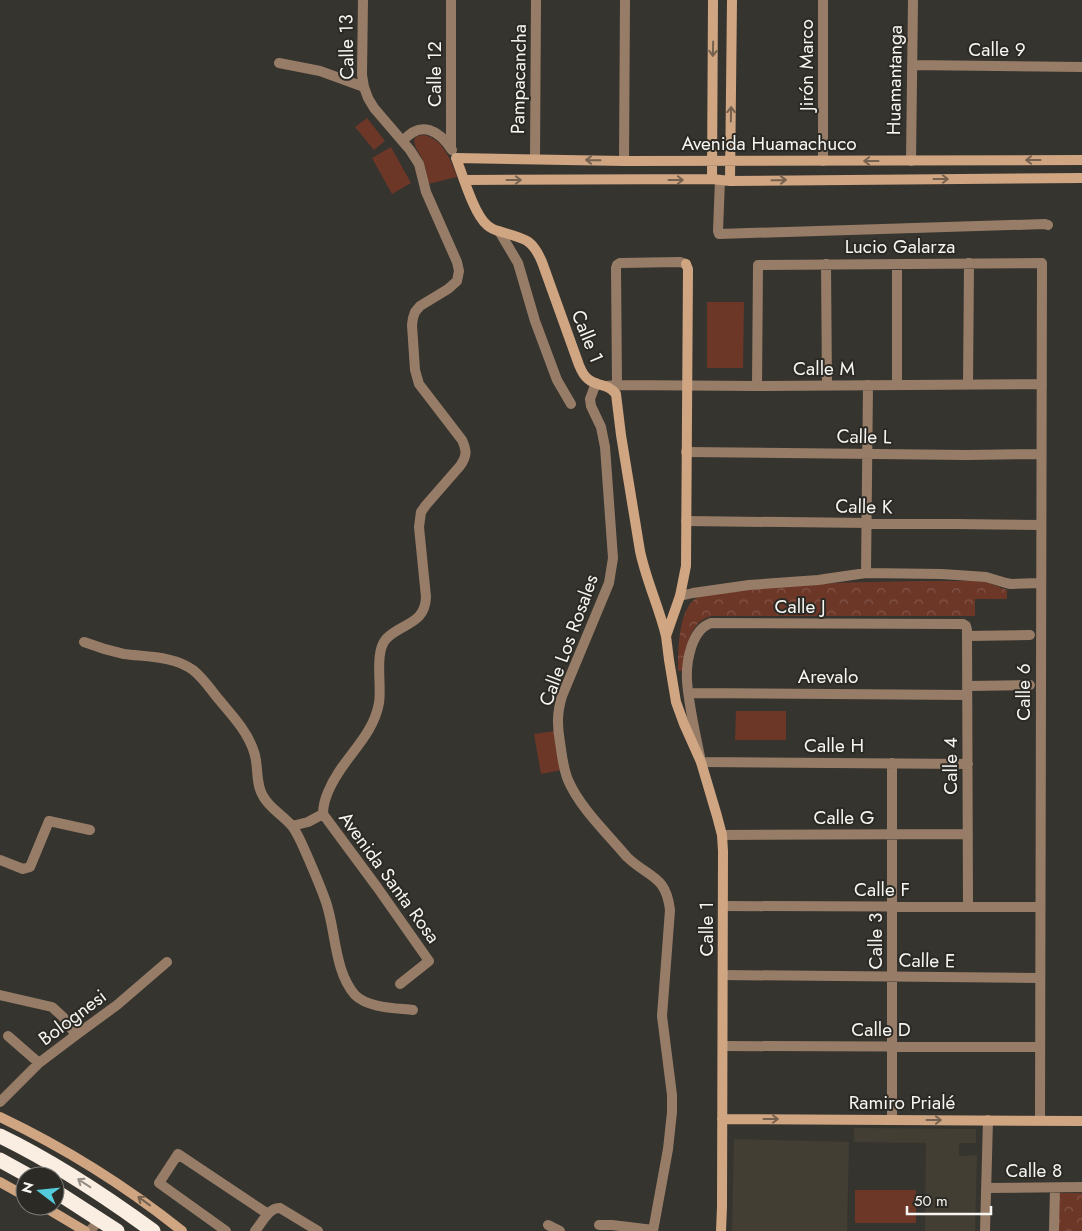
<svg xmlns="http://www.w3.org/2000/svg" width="1082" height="1231" font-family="Jost,sans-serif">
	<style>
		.built { fill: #433e33 }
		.grass { fill: #6d3728 }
		.park { fill: url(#park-crowns) }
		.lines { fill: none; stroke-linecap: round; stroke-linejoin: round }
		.street { stroke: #977d67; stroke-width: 10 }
		.secondary { stroke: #cfa582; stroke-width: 10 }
		.highway { stroke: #faede2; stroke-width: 15 }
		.oneway { stroke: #75614f }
		.oneway2 { stroke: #938c84 }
		.labels { text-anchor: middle; stroke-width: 4; stroke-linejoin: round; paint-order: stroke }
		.street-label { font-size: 19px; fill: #f6f5f1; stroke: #2c2a25 }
	</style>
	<defs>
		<pattern id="park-crowns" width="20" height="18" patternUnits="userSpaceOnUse" patternTransform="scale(1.25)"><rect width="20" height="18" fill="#6d3728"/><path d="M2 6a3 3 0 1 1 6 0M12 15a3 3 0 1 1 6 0" fill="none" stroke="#825548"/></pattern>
	</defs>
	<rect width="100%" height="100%" fill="#36342f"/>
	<path class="built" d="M 854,1128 L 976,1129 L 976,1143 L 959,1143 L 959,1156 L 977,1155 L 975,1231 L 925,1231 L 926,1143 L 854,1142 Z
		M 734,1139 L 849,1142 L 847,1231 L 732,1231 Z"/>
	<path class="grass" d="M 367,118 L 385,141 L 374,150 L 355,127 Z
		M 424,135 C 443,139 451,160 457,177 L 428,184 C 427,177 426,170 424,163 C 422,154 403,136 424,135 Z
		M 391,147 L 411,183 L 392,194 L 372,158 Z
		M 707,302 L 744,302 L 743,368 L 707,368 Z
		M 736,711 L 786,711 L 786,740 L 735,740 Z
		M 555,731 L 562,770 L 541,774 L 534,734 Z
		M 855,1190 L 916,1190 L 916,1223 L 855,1223 Z"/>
	<path class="park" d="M 976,581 L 986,582 L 1007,590 L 1007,599 L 975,599 L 975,616 L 711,616 C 689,622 684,651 683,671 L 678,671 C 678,652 678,611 695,599 C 703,593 723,593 733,592 C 813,581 895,581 976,581 Z
		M 1058,1193 L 1082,1193 L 1082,1231 L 1058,1231 Z"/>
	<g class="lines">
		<path class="street" d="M 363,0 L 362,75 L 364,87 L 368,98 L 374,108 L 410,150 L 419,164 L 426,192 L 457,262 L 459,271 L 457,281 L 448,289 L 420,306 L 415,312 L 413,318 L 412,325 L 415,370 L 419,384 L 462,440 C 467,451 467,456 460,466 L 426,505 L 421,512 L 419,527 L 426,597 C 425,625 401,623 386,639 C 374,653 382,685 379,703 C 373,738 341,759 328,792 C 325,799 323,806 323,814 L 377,887 L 429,961 L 400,984
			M 279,63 L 320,71 L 364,87
			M 912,65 L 1082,67
			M 403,141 C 421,120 439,130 452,150
			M 451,149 L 451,0
			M 535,159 L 536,0
			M 624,161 L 625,0
			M 823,161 L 823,0
			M 911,161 L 913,0
			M 720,180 L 718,231 L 719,234 L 1045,224 L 1048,225
			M 499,231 L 518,263 L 535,321 L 557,380 L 571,404
			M 826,264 L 827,386
			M 596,383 L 590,399 L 591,406 L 601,427 L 605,447 L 613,558 L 609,583 L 562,696 C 557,713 557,725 560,742 C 562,755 563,768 568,780 C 580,808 607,833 627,857 C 649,878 666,875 670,910 L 662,1016 L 672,1095 L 672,1112 L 668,1149 L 653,1231
			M 617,385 L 616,268 L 617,265 L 620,263 L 680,262 L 686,264
			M 897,385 L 897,264
			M 968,385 L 969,263
			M 606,386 L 617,385 L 757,386 L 1042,384
			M 757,386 L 758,265 L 1042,263 L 1040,1120
			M 686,452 L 967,455 L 1041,454
			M 686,521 L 1041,525
			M 866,573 L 868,385
			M 680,596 L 693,593 L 749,585 L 818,580 L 866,573 L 942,574 L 986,577 L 1006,583 L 1011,584 L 1041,583
			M 967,636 L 1030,635
			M 84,642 C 97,647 110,651 124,654 C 147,657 174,656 193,670 C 202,677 209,687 216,696 C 230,713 247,730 254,752 C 259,766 255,783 263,796 C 269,808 283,815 292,826 C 298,834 302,844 306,853 C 313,869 320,885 326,902 C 336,931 334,971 355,995 C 368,1008 396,1008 413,1010
			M 968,686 L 1030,685
			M 689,693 L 967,695
			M 968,764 L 701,762 C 696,736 689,708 687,681 C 686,662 691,630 711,623 L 958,624 L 963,624 L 966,626 L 967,630 L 968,906
			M 292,826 L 308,822 L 323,814
			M 722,835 L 968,834
			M 0,860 L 23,869 L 30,867 L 49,821 L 90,830
			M 723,906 L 1040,907
			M 723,975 L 1040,978
			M 0,995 L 52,1007 L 63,1017 L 76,1035
			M 8,1036 L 39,1063
			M 723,1046 L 1040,1047
			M 0,1102 L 39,1063 L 76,1035 L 117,1005 L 167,962
			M 892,1120 L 892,763
			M 986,1188 L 1082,1187
			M 548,1225 L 560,1231
			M 599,1225 L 612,1225 L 653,1230
			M 90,1231 L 100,1219
			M 226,1231 L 159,1183 L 178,1154 L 268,1214
			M 255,1231 C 262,1223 269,1207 280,1208 L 318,1231
			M 985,1231 L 988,1120
			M 1054,1231 L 1055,1188"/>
		<path class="secondary" d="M 712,179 L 713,0
			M 465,180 L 712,179 L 730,181 L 1082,178
			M 730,181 L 732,0
			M 686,264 L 688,269 L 686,566 L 680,596 L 666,636 L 669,660 L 676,702 L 684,724 L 701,762 L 717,816 L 722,835 L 723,851 L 722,1207 L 721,1231
			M 666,636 C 659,607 646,580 640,551 L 621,435 L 616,394 C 608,383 597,387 588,379 C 584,376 581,370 579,365 L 542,262 C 533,241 527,239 505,233 C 498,231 492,230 487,225 C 474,214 463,176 456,158 L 624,161 L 1082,160
			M 0,1117 C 65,1148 126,1186 182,1231
			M 722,1119 L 1082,1121
			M 0,1182 L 25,1196
			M 43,1206 L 85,1231"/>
		<path class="highway" d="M 0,1136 C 54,1162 105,1196 153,1231
			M 0,1160 L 29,1176
			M 55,1191 L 117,1231"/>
	</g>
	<defs><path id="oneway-shaft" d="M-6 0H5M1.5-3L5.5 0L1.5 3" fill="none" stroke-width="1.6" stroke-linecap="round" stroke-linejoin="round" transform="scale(1.25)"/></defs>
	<g class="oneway">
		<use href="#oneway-shaft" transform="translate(713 49) rotate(91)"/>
		<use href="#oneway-shaft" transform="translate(731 114) rotate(-89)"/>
		<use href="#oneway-shaft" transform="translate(593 160) rotate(-179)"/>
		<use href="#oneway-shaft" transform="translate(1033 160) rotate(180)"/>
		<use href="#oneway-shaft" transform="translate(871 161) rotate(180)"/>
		<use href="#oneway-shaft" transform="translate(941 179)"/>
		<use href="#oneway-shaft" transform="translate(514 180)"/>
		<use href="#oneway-shaft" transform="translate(676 180)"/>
		<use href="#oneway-shaft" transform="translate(779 180) rotate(-1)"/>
		<use href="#oneway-shaft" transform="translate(771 1119)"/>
		<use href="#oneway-shaft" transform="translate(934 1120)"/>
		<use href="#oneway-shaft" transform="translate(144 1201) rotate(-144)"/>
	</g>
	<use class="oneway2" href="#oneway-shaft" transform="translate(84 1183) rotate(-147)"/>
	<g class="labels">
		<g class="street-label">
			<text transform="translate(346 47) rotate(-91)" y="7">Calle 13</text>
			<text x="997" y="56">Calle 9</text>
			<text transform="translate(806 65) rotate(-90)" y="7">Jirón Marco</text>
			<text transform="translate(434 74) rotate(-90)" y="7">Calle 12</text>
			<text transform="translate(518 79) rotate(-89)" y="7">Pampacancha</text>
			<text transform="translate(894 80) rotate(-89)" y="7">Huamantanga</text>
			<text x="769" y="150">Avenida Huamachuco</text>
			<text x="900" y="253">Lucio Galarza</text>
			<text transform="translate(588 336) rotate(68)" y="7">Calle 1</text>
			<text x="824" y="375">Calle M</text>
			<text transform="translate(864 436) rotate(1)" y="7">Calle L</text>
			<text transform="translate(864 506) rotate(1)" y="7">Calle K</text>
			<text x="800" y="613">Calle J</text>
			<text transform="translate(568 640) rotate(-70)" y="7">Calle Los Rosales</text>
			<text x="828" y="683">Arevalo</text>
			<text transform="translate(1023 692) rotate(-90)" y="7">Calle 6</text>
			<text x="834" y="752">Calle H</text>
			<text transform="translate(950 766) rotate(-90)" y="7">Calle 4</text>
			<text x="844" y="824">Calle G</text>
			<text transform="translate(390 877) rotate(54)" y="7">Avenida Santa Rosa</text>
			<text x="882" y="896">Calle F</text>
			<text transform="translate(706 929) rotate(-90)" y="7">Calle 1</text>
			<text transform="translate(875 941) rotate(-90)" y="7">Calle 3</text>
			<text transform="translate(927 960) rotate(1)" y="7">Calle E</text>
			<text transform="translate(72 1017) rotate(-37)" y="7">Bolognesi</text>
			<text x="881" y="1036">Calle D</text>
			<text x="902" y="1109">Ramiro Prialé</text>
			<text x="1034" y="1177">Calle 8</text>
		</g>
	</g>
	<g transform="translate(40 1191) rotate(286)"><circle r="24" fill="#2c2a25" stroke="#7d7b77"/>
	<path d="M0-4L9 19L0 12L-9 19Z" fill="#53cbdb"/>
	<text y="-8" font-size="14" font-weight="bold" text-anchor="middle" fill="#f6f5f1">N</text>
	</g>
	<path d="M907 1206v8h84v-8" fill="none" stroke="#f6f5f1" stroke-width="2.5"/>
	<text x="914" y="1206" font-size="15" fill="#f6f5f1" stroke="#2c2a25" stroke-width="4" paint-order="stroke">50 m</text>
</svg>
